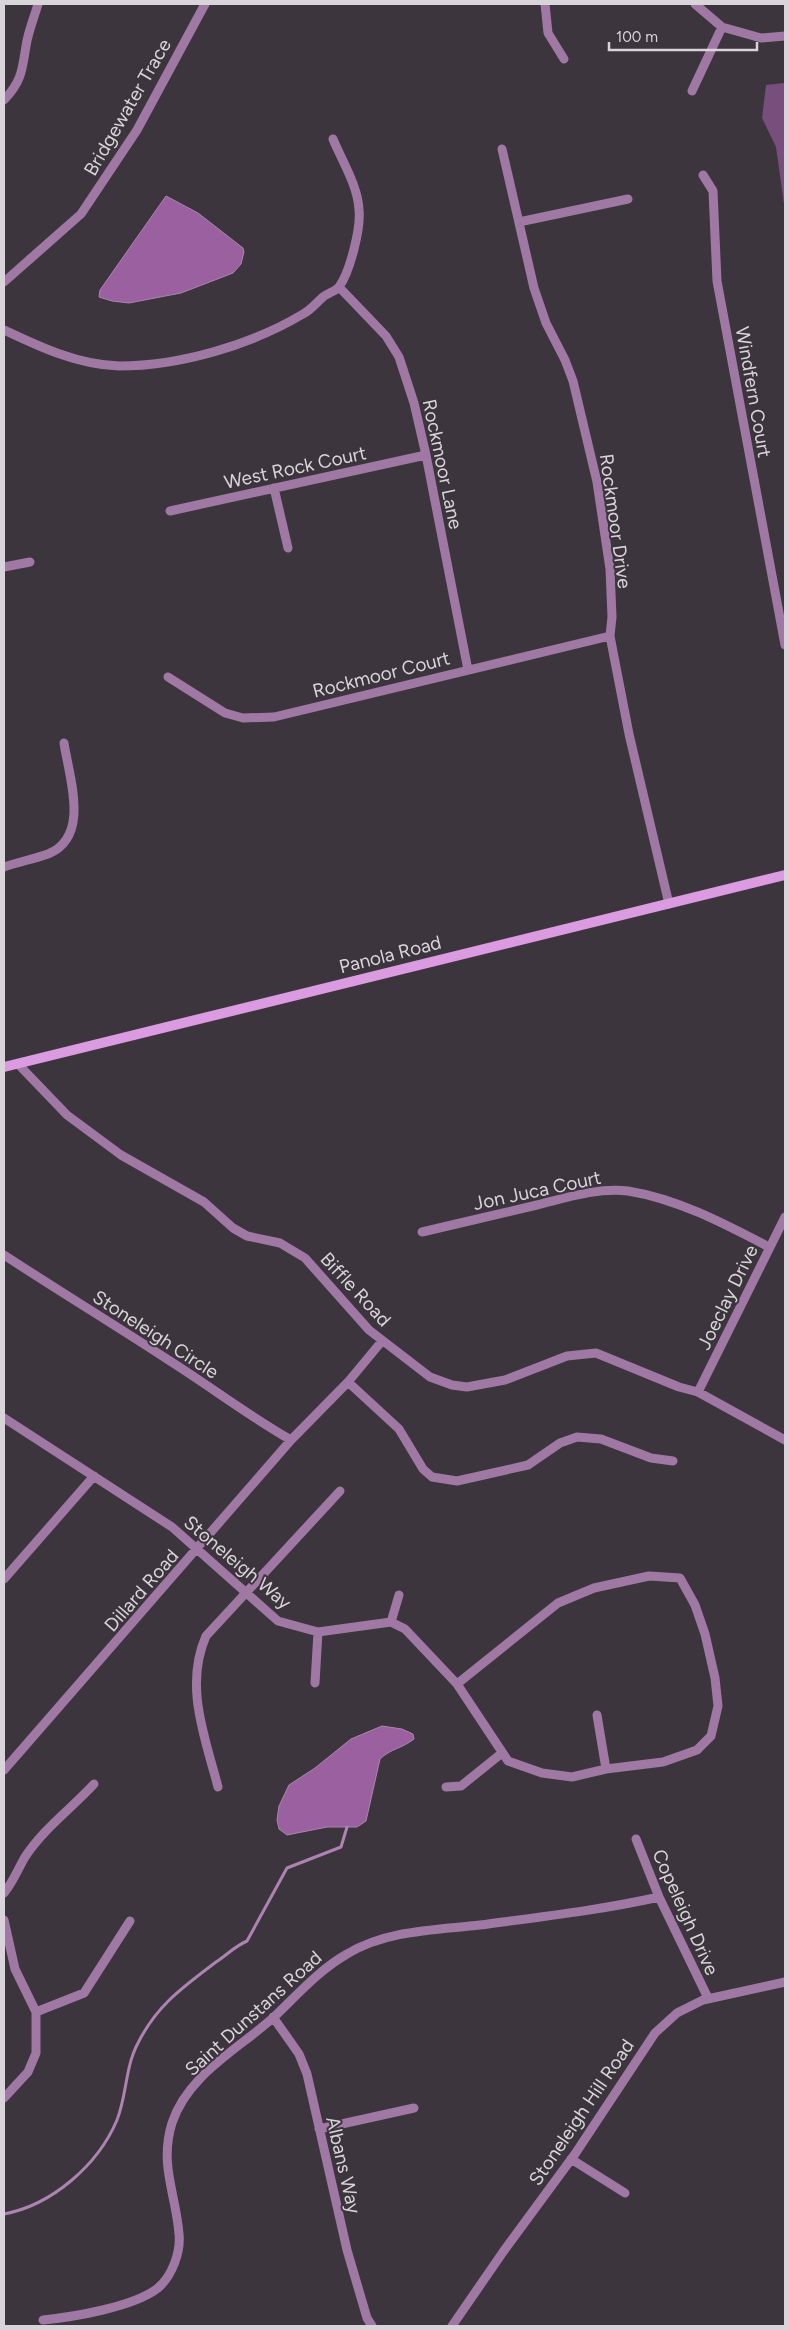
<svg xmlns="http://www.w3.org/2000/svg" width="789" height="2330" font-family="Figtree,sans-serif">
	<style>
		.green { fill: #784e7c }
		.water { fill: #9a60a0; stroke: #ad83b1 }
		.lines { fill: none; stroke-linecap: round; stroke-linejoin: round }
		.stream { stroke: #ad83b1; stroke-width: 3 }
		.street { stroke: #a078a4; stroke-width: 9 }
		.secondary { stroke: #db9be1; stroke-width: 10 }
		.labels { text-anchor: middle; stroke-width: 4; stroke-linejoin: round; paint-order: stroke }
		.street-label { font-size: 19px; fill: #d9d4d9; stroke: #3c353d }
	</style>
	<rect width="100%" height="100%" fill="#3c353d"/>
	<path class="green" d="M 785,83 L 785,211 L 776,147 L 762,118 L 766,85 Z"/>
	<path class="water" d="M 166,196 L 198,213 L 243,248 L 244,252 L 241,264 L 233,273 L 181,293 L 129,303 L 112,301 L 99,297 L 100,290 Z
		M 382,1726 L 402,1729 L 413,1734 L 414,1739 C 403,1748 390,1749 380,1759 L 366,1821 L 357,1827 L 327,1827 L 287,1835 L 279,1829 L 277,1820 L 279,1806 L 289,1785 L 315,1768 L 351,1739 Z"/>
	<g class="lines">
		<path class="stream" d="M 4,2214 C 52,2205 98,2165 117,2120 C 127,2095 125,2067 138,2043 C 157,2005 183,1987 216,1962 C 227,1955 235,1946 247,1941 L 287,1868 L 341,1847 L 347,1827"/>
		<path class="street" d="M 545,4 L 548,33 L 564,59
			M 695,4 L 722,27 L 761,38 L 785,36
			M 692,91 L 722,27
			M 4,100 C 22,81 22,70 26,46 C 28,32 34,18 38,4
			M 502,149 L 534,288 L 546,323 L 565,360 L 573,381 L 597,482 L 610,569 L 612,617 L 610,636 L 629,734 L 669,904
			M 703,175 L 713,191 L 717,281 L 785,645
			M 519,222 L 628,199
			M 4,282 L 81,214 L 137,130 L 205,4
			M 339,287 L 386,336 L 399,357 L 414,403 L 426,455 L 468,670
			M 4,330 C 40,347 78,365 119,366 C 180,366 251,345 303,314 C 311,310 317,302 323,297 C 328,293 336,291 339,287 C 350,272 361,228 359,210 C 358,186 342,161 333,139
			M 274,488 L 288,548
			M 170,511 L 426,455
			M 4,567 L 30,562
			M 168,677 L 225,713 L 243,718 L 274,717 L 610,636
			M 4,867 C 18,862 34,859 48,854 C 91,837 69,777 64,743
			M 18,1064 L 67,1115 L 121,1155 L 204,1202 L 233,1228 L 247,1236 L 280,1243 L 305,1258 L 369,1330 L 430,1377 L 452,1385 L 467,1387 L 505,1380 L 567,1356 L 596,1353 L 679,1387 L 698,1392 L 785,1440
			M 422,1232 C 460,1223 499,1214 537,1205 C 565,1198 599,1187 628,1191 C 678,1199 725,1224 769,1247
			M 4,1255 C 59,1291 115,1325 170,1361 C 211,1387 249,1416 291,1440
			M 348,1382 L 399,1429 L 423,1469 L 432,1477 L 457,1481 L 528,1465 L 560,1443 L 577,1437 L 601,1439 L 651,1458 L 673,1461
			M 698,1392 L 785,1217
			M 4,1418 L 172,1527 L 278,1621 L 318,1632 L 391,1622 L 405,1629 L 457,1684 L 508,1761 L 542,1773 L 572,1777 L 606,1769 L 663,1762 L 697,1750 L 711,1736 L 718,1706 L 715,1678 L 705,1634 L 695,1605 L 680,1578 L 649,1576 L 594,1588 L 558,1603 L 457,1684
			M 4,1579 L 94,1476
			M 391,1622 L 399,1595
			M 315,1683 L 318,1632
			M 597,1715 L 606,1769
			M 4,1770 L 291,1440 L 348,1382 L 382,1341
			M 218,1787 C 205,1737 184,1686 206,1636 L 340,1491
			M 446,1787 L 461,1786 L 502,1753
			M 636,1839 L 659,1897 L 708,1998
			M 4,1893 C 13,1882 18,1869 25,1857 C 43,1829 72,1808 94,1784
			M 4,1920 L 15,1969 L 36,2012 L 36,2053 L 28,2072 L 4,2098
			M 36,2012 L 84,1993 L 130,1921
			M 273,2017 L 299,2054 L 307,2074 L 347,2250 L 367,2318 L 372,2326
			M 319,2129 L 414,2108
			M 571,2159 L 625,2193
			M 43,2320 C 73,2317 134,2307 158,2288 C 172,2276 181,2252 179,2234 C 176,2194 159,2165 172,2123 C 188,2074 239,2049 275,2016 C 298,1994 319,1970 347,1954 C 386,1930 436,1930 480,1925 C 540,1917 601,1910 659,1897
			M 452,2326 L 503,2252 L 575,2154 L 655,2033 L 677,2013 L 703,2000 L 785,1982"/>
		<path class="secondary" d="M 4,1067 L 785,875"/>
	</g>
	<g class="labels">
		<g class="street-label">
			<text transform="translate(127 107) rotate(-60)" y="7">Bridgewater Trace</text>
			<text transform="translate(754 392) rotate(80)" y="7">Windfern Court</text>
			<text transform="translate(443 464) rotate(78)" y="7">Rockmoor Lane</text>
			<text transform="translate(295 467) rotate(-12)" y="7">West Rock Court</text>
			<text transform="translate(616 521) rotate(82)" y="7">Rockmoor Drive</text>
			<text transform="translate(381 674) rotate(-14)" y="7">Rockmoor Court</text>
			<text transform="translate(390 954) rotate(-14)" y="7">Panola Road</text>
			<text transform="translate(537 1190) rotate(-12)" y="7">Jon Juca Court</text>
			<text transform="translate(356 1289) rotate(47)" y="7">Biffle Road</text>
			<text transform="translate(727 1297) rotate(-64)" y="7">Joeclay Drive</text>
			<text transform="translate(156 1334) rotate(33)" y="7">Stoneleigh Circle</text>
			<text transform="translate(238 1562) rotate(40)" y="7">Stoneleigh Way</text>
			<text transform="translate(141 1590) rotate(-49)" y="7">Dillard Road</text>
			<text transform="translate(686 1912) rotate(66)" y="7">Copeleigh Drive</text>
			<text transform="translate(253 2013) rotate(-42)" y="7">Saint Dunstans Road</text>
			<text transform="translate(581 2112) rotate(-56)" y="7">Stoneleigh Hill Road</text>
			<text transform="translate(344 2165) rotate(77)" y="7">Albans Way</text>
		</g>
	</g>
	<rect width="789" height="2330" fill="none" stroke="#d9d4d9" stroke-width="10"/>
	<path d="M609 42v8h148v-8" fill="none" stroke="#d9d4d9" stroke-width="2.5"/>
	<text x="616" y="42" font-size="15" fill="#d9d4d9" stroke="#3c353d" stroke-width="4" paint-order="stroke">100 m</text>
</svg>
